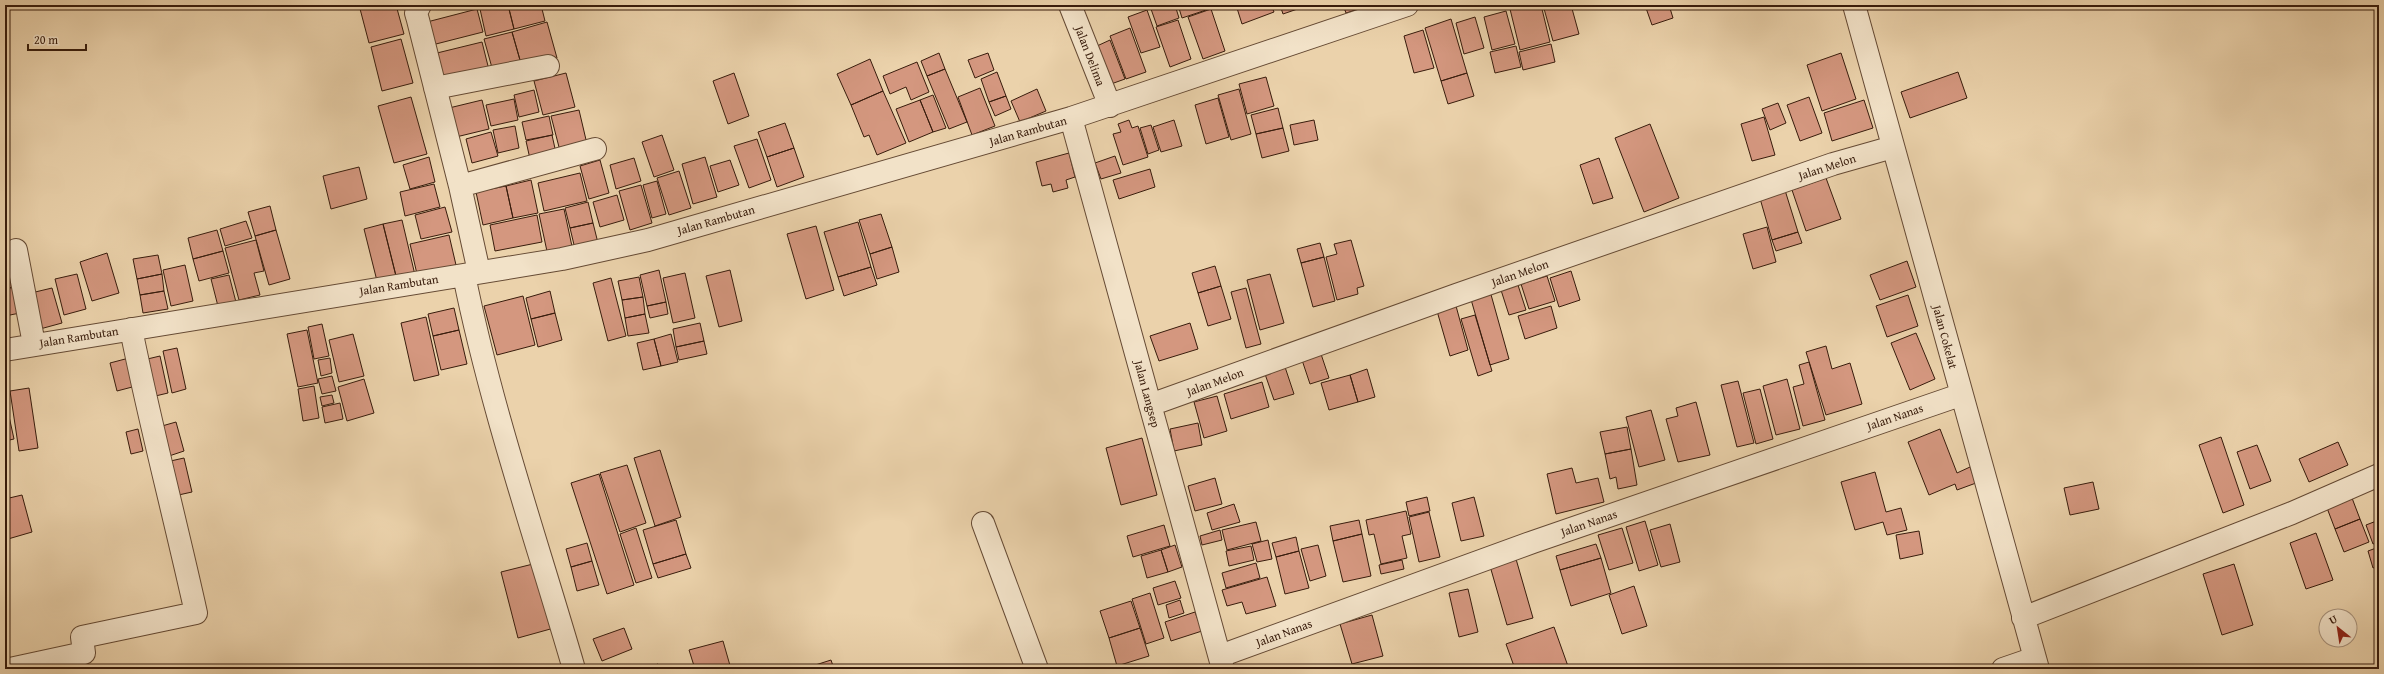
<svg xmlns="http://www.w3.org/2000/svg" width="2384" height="674" font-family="'Gentium Book Plus',serif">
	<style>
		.building { fill: #d4977f; stroke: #381c0c }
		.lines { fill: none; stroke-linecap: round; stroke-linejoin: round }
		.street-casing { stroke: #654a34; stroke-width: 24 }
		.street { stroke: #f2e2c8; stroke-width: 22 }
		.labels { text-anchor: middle; stroke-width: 3.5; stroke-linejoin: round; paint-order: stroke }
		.street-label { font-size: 12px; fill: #381c0c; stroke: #f2e2c8 }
	</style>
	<rect width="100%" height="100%" fill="#ebd2ab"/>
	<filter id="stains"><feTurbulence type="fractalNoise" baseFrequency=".005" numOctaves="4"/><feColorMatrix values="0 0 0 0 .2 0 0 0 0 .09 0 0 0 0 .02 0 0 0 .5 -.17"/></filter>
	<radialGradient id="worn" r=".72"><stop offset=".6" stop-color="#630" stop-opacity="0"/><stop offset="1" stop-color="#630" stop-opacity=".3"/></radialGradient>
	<path class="building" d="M 359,5 L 396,5 L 404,34 L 369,43 Z
		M 497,5 L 508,5 L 514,29 L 486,36 L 480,9 Z
		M 508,5 L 541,5 L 545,21 L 514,29 Z
		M 1165,5 L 1175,5 L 1179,18 L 1157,26 L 1151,9 Z
		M 1178,5 L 1205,5 L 1206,10 L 1182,18 Z
		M 1236,5 L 1271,5 L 1274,12 L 1242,24 Z
		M 1280,5 L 1309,5 L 1283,14 Z
		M 1343,5 L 1374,5 L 1361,15 L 1359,9 L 1346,13 Z
		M 1527,5 L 1541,5 L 1550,42 L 1520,50 L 1510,9 Z
		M 1543,5 L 1571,5 L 1579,34 L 1553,41 Z
		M 1656,5 L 1669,5 L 1673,18 L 1652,25 L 1646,8 Z
		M 477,9 L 483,32 L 432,45 L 427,22 Z
		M 1211,9 L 1225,51 L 1203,59 L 1188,17 Z
		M 1147,10 L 1160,47 L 1141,53 L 1128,17 Z
		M 1506,11 L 1515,44 L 1492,50 L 1484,17 Z
		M 1475,17 L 1484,48 L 1464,54 L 1456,23 Z
		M 1451,19 L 1467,73 L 1441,81 L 1425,28 Z
		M 1178,20 L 1191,59 L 1170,67 L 1156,27 Z
		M 547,22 L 557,58 L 522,67 L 512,32 Z
		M 1130,28 L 1146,72 L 1126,79 L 1110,36 Z
		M 1423,30 L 1434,68 L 1414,73 L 1404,36 Z
		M 512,32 L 522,67 L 494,75 L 484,39 Z
		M 401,39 L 413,83 L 382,91 L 371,47 Z
		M 1110,40 L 1125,79 L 1111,84 L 1097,46 Z
		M 482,42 L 490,74 L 445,85 L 437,53 Z
		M 1551,44 L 1555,62 L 1523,70 L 1519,52 Z
		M 1516,46 L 1521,67 L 1495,73 L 1490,52 Z
		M 939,53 L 945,69 L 927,76 L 921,61 Z
		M 988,53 L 994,70 L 975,78 L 968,60 Z
		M 1841,53 L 1856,99 L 1822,111 L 1807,65 Z
		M 870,59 L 883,91 L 851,105 L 837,74 Z
		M 917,62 L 929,92 L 911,100 L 906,87 L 890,94 L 883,76 Z
		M 945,69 L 967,122 L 949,129 L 927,76 Z
		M 997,72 L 1006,96 L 989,102 L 981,79 Z
		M 1958,72 L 1967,98 L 1910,118 L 1901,92 Z
		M 566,73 L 575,107 L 543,115 L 534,81 Z
		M 734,73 L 749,116 L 728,124 L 713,81 Z
		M 1467,73 L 1474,96 L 1448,104 L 1441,81 Z
		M 1266,77 L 1274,106 L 1247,114 L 1239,84 Z
		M 980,88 L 995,126 L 972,135 L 958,97 Z
		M 1037,89 L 1046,111 L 1020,122 L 1011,101 Z
		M 1239,89 L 1251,134 L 1231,140 L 1218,95 Z
		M 534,90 L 539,112 L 519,117 L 514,95 Z
		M 883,91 L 906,143 L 877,155 L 869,135 L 864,137 L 851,105 Z
		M 933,95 L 946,128 L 933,132 L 920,100 Z
		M 1006,96 L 1011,109 L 995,116 L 989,102 Z
		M 411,97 L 427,154 L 394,163 L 378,106 Z
		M 1809,97 L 1822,133 L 1800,141 L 1787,105 Z
		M 1218,98 L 1229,137 L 1206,144 L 1195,105 Z
		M 514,99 L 518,120 L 491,126 L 486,105 Z
		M 482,100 L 489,129 L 456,137 L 449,108 Z
		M 920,100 L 933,132 L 909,142 L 896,109 Z
		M 1864,100 L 1873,128 L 1832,141 L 1824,113 Z
		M 1778,103 L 1786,123 L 1770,130 L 1762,109 Z
		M 1278,108 L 1283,128 L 1256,134 L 1251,115 Z
		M 579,110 L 587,144 L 560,151 L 551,116 Z
		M 549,116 L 553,135 L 526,140 L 522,122 Z
		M 1764,117 L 1775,155 L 1752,161 L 1741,124 Z
		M 1129,120 L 1132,128 L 1138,126 L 1148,157 L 1123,165 L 1113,134 L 1121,132 L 1118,124 Z
		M 1174,120 L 1182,146 L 1161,152 L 1153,127 Z
		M 1314,120 L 1318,140 L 1294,145 L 1290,125 Z
		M 785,123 L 794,148 L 767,157 L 758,132 Z
		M 1650,124 L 1679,198 L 1644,212 L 1615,138 Z
		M 1151,125 L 1159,150 L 1148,154 L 1140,128 Z
		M 515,126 L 519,148 L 498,153 L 493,130 Z
		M 1283,128 L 1289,151 L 1262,158 L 1256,134 Z
		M 491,132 L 498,156 L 472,163 L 466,139 Z
		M 552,135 L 556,153 L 530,159 L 526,141 Z
		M 662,135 L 674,170 L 654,177 L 642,142 Z
		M 757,139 L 771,180 L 749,188 L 734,146 Z
		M 794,148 L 804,177 L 777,187 L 767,157 Z
		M 1069,153 L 1075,177 L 1066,180 L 1068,188 L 1053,192 L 1051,184 L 1042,186 L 1036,162 Z
		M 1115,156 L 1121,173 L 1101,179 L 1095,163 Z
		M 429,157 L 435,182 L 410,189 L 403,165 Z
		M 705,157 L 717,197 L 693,204 L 682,164 Z
		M 634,158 L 641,181 L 616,189 L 610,165 Z
		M 1599,158 L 1613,198 L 1593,204 L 1580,165 Z
		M 600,160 L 609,193 L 589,199 L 580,166 Z
		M 730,160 L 739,185 L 718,192 L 710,166 Z
		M 359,167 L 367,199 L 331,209 L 323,176 Z
		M 1150,169 L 1155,187 L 1119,199 L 1113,180 Z
		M 679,171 L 691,208 L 669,215 L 657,178 Z
		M 580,173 L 587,201 L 544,211 L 538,183 Z
		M 1826,178 L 1841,219 L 1806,231 L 1792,190 Z
		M 531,180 L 538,213 L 513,218 L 506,186 Z
		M 657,181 L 666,214 L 652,218 L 643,185 Z
		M 434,184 L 440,207 L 405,216 L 400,192 Z
		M 641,185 L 652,223 L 630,230 L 619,191 Z
		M 506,186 L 513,218 L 483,225 L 476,192 Z
		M 1784,187 L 1798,232 L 1772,240 L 1759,195 Z
		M 617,195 L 624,220 L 600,227 L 593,202 Z
		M 588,202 L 593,223 L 570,228 L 565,208 Z
		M 270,206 L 276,230 L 255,236 L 248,212 Z
		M 445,207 L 452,232 L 421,239 L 415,215 Z
		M 564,209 L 573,251 L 548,256 L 539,214 Z
		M 881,214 L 892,247 L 870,254 L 859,220 Z
		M 537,215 L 542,242 L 495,251 L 490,225 Z
		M 402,220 L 415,275 L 397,280 L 383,224 Z
		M 246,221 L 252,238 L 225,246 L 220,229 Z
		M 858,222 L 871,267 L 838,277 L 824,232 Z
		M 593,223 L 598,243 L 575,249 L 570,228 Z
		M 383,224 L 397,280 L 378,285 L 364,229 Z
		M 816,226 L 834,290 L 806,299 L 787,234 Z
		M 1767,227 L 1776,262 L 1753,269 L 1743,234 Z
		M 217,230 L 223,251 L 193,259 L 188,238 Z
		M 276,230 L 290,279 L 269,285 L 255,236 Z
		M 1798,232 L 1802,243 L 1776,251 L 1772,240 Z
		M 449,235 L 456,265 L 417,274 L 410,244 Z
		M 256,240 L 264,271 L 254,273 L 260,295 L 239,300 L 225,248 Z
		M 1351,240 L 1364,286 L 1357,288 L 1358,294 L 1337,300 L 1326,257 L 1337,254 L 1334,244 Z
		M 1320,243 L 1324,257 L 1301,263 L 1297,249 Z
		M 892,247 L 899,272 L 877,279 L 870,254 Z
		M 223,251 L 229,273 L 199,281 L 193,259 Z
		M 107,253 L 119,293 L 92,301 L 80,262 Z
		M 158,255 L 162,274 L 137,279 L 133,259 Z
		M 1324,257 L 1335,301 L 1313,307 L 1301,263 Z
		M 1907,261 L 1916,287 L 1880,300 L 1870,275 Z
		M 185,265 L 193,301 L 171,306 L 163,270 Z
		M 1215,266 L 1221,286 L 1198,293 L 1192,273 Z
		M 871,267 L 877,285 L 844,296 L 838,277 Z
		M 11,268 L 14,287 L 5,289 L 5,269 Z
		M 659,270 L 666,302 L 647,306 L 640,275 Z
		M 730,270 L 742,321 L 719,327 L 706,276 Z
		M 1571,271 L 1580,300 L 1559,307 L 1550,278 Z
		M 685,273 L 695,318 L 673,323 L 663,278 Z
		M 77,274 L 86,309 L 64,315 L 55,279 Z
		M 162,274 L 164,291 L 140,295 L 137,279 Z
		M 1270,274 L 1284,323 L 1260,330 L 1247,280 Z
		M 229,275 L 238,310 L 220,314 L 211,279 Z
		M 1547,276 L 1555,301 L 1529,309 L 1521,284 Z
		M 639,277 L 643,297 L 622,300 L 618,281 Z
		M 611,278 L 626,336 L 608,341 L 593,283 Z
		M 1517,282 L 1526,310 L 1509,315 L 1500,287 Z
		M 1221,286 L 1231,319 L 1208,326 L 1198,293 Z
		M 14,287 L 20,313 L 5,316 L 5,289 Z
		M 52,288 L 62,323 L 40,329 L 31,293 Z
		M 1246,288 L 1261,344 L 1246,348 L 1231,292 Z
		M 164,291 L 168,309 L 143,313 L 140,295 Z
		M 550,291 L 555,313 L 531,319 L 526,298 Z
		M 1490,291 L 1509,359 L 1490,365 L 1470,296 Z
		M 1908,295 L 1918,326 L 1887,337 L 1876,306 Z
		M 523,296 L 535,345 L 497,355 L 484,306 Z
		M 643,297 L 645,314 L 625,318 L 622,300 Z
		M 666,302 L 668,314 L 650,318 L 647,306 Z
		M 1456,306 L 1468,350 L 1450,356 L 1437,311 Z
		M 1551,306 L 1557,328 L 1525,339 L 1518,316 Z
		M 454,308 L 459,330 L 433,336 L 428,314 Z
		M 555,313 L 562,340 L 538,347 L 531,319 Z
		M 645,314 L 649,333 L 628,336 L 625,318 Z
		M 1475,315 L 1492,371 L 1478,376 L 1461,319 Z
		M 426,317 L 439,375 L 414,381 L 401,323 Z
		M 700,323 L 704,341 L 676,347 L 673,329 Z
		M 1190,323 L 1198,349 L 1159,361 L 1150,336 Z
		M 322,324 L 329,356 L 314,359 L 308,327 Z
		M 307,330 L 318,383 L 298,387 L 287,334 Z
		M 459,330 L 467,364 L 441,370 L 433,336 Z
		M 1916,333 L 1935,379 L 1910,390 L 1891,343 Z
		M 353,334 L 364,376 L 339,382 L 329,340 Z
		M 671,334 L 678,362 L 661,366 L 654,339 Z
		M 654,339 L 661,366 L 643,370 L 637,343 Z
		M 704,341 L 707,354 L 679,360 L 676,347 Z
		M 1826,346 L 1832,369 L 1850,363 L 1862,404 L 1826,415 L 1806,352 Z
		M 177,348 L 186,389 L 172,393 L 163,351 Z
		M 1320,351 L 1329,378 L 1310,384 L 1301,357 Z
		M 160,356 L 168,393 L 147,398 L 139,361 Z
		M 129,358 L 136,386 L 117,391 L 110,363 Z
		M 330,358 L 332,373 L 321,376 L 318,360 Z
		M 1809,362 L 1825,420 L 1803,426 L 1793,387 L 1804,384 L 1799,365 Z
		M 1285,367 L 1294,394 L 1274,400 L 1265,374 Z
		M 1367,369 L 1375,397 L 1358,402 L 1350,375 Z
		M 1350,375 L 1358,402 L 1329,410 L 1321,383 Z
		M 332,376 L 336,391 L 322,394 L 318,379 Z
		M 364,379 L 374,413 L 347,421 L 338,387 Z
		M 1787,379 L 1800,429 L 1776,435 L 1763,386 Z
		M 1738,381 L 1754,443 L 1737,447 L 1721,385 Z
		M 1262,382 L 1269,407 L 1231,419 L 1224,394 Z
		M 314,386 L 319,418 L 303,421 L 298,389 Z
		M 29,388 L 38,448 L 19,451 L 10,391 Z
		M 1760,389 L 1773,439 L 1756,444 L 1743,393 Z
		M 332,395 L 334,403 L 322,406 L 320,397 Z
		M 1217,396 L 1227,431 L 1204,438 L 1194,402 Z
		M 5,398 L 14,439 L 5,441 Z
		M 1696,402 L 1710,455 L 1678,462 L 1666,419 L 1678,416 L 1676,408 Z
		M 340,403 L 343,419 L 325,423 L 322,407 Z
		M 1651,410 L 1665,460 L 1639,467 L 1626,417 Z
		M 176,422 L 184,451 L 163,458 L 155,428 Z
		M 1198,423 L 1202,445 L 1174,451 L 1170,429 Z
		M 1627,427 L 1631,449 L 1605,454 L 1600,432 Z
		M 138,429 L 143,451 L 131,454 L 126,432 Z
		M 1940,429 L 1957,473 L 1970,467 L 1976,483 L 1957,490 L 1955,484 L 1929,495 L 1908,442 Z
		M 2221,437 L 2244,505 L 2223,513 L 2199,445 Z
		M 1142,438 L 1157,495 L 1121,505 L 1106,448 Z
		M 2338,442 L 2348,465 L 2309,482 L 2299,459 Z
		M 2257,445 L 2271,481 L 2250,489 L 2237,452 Z
		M 1631,449 L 1637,485 L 1618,489 L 1616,477 L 1610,479 L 1605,454 Z
		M 660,450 L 681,517 L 655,526 L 634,458 Z
		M 184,458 L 192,492 L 174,496 L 166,462 Z
		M 627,465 L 646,523 L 620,532 L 600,473 Z
		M 1572,468 L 1576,483 L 1598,478 L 1604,502 L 1556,514 L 1547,474 Z
		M 1875,472 L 1886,512 L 1901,508 L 1907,530 L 1887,535 L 1883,522 L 1855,530 L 1841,482 Z
		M 599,474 L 634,585 L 607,594 L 571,483 Z
		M 1215,478 L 1222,504 L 1195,511 L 1188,486 Z
		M 2093,482 L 2099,509 L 2070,515 L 2064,488 Z
		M 22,495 L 32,532 L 8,539 L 5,528 L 5,499 Z
		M 1427,497 L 1430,511 L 1409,516 L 1406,502 Z
		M 1474,497 L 1484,536 L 1461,541 L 1452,503 Z
		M 2352,498 L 2360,519 L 2335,529 L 2327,508 Z
		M 1234,504 L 1240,522 L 1212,530 L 1207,513 Z
		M 1406,511 L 1411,534 L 1402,536 L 1407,558 L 1381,564 L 1374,534 L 1369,535 L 1366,520 Z
		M 1429,512 L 1440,557 L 1419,562 L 1409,517 Z
		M 2360,519 L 2369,542 L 2344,552 L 2335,529 Z
		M 676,520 L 686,554 L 653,564 L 643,530 Z
		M 1359,520 L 1362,534 L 1333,541 L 1330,526 Z
		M 2379,520 L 2379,542 L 2373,544 L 2366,525 Z
		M 1645,521 L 1658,565 L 1639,571 L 1626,527 Z
		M 1256,522 L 1261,541 L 1227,550 L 1222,530 Z
		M 1670,524 L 1680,562 L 1661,567 L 1650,530 Z
		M 1164,525 L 1170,546 L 1133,557 L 1127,536 Z
		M 636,528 L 652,578 L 636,583 L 620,534 Z
		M 1622,528 L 1633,563 L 1609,570 L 1598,535 Z
		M 1220,530 L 1222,540 L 1202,545 L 1200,536 Z
		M 1919,531 L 1923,554 L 1900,559 L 1896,535 Z
		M 2316,533 L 2333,580 L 2306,589 L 2290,543 Z
		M 1362,534 L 1371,576 L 1343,582 L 1333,541 Z
		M 1296,537 L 1299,551 L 1276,557 L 1272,543 Z
		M 1268,540 L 1272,559 L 1257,562 L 1252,544 Z
		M 587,543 L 592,561 L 571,567 L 566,549 Z
		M 1596,544 L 1601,558 L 1560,570 L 1556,556 Z
		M 1175,545 L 1182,567 L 1168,572 L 1161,550 Z
		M 1318,545 L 1326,576 L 1310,581 L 1301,549 Z
		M 1251,546 L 1254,560 L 1229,566 L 1226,551 Z
		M 2379,547 L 2379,566 L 2373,568 L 2368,551 Z
		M 1161,550 L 1168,572 L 1147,578 L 1141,556 Z
		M 1299,551 L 1309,588 L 1285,594 L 1276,557 Z
		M 686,554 L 691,568 L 658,578 L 653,564 Z
		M 1601,558 L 1611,593 L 1571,606 L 1560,570 Z
		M 1516,559 L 1533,618 L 1507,625 L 1490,566 Z
		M 1402,560 L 1404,569 L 1381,574 L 1379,565 Z
		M 592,561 L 599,585 L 577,591 L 571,567 Z
		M 537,563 L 554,628 L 518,638 L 501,572 Z
		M 1256,563 L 1260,578 L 1226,588 L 1222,573 Z
		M 2234,564 L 2253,625 L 2222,635 L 2203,574 Z
		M 1267,577 L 1276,606 L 1246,614 L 1242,602 L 1227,606 L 1222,590 Z
		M 1175,581 L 1181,598 L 1158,605 L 1153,588 Z
		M 1634,586 L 1647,626 L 1622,634 L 1609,595 Z
		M 1468,589 L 1478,632 L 1459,637 L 1449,593 Z
		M 1150,593 L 1164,638 L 1146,644 L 1132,599 Z
		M 1180,600 L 1184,613 L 1169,618 L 1166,605 Z
		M 1131,601 L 1140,628 L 1109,638 L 1100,611 Z
		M 1195,612 L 1202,631 L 1171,641 L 1165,622 Z
		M 1372,615 L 1383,656 L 1352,664 L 1340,624 Z
		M 1554,627 L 1569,669 L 1515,669 L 1506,644 Z
		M 624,628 L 632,649 L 602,661 L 593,639 Z
		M 1140,628 L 1149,656 L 1117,666 L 1109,638 Z
		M 723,641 L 731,669 L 695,669 L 689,650 Z
		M 831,660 L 834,669 L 806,669 L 806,668 Z
		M 658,664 L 659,669 L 642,669 Z"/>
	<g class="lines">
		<g class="street-casing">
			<path id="street" d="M 420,5 L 416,13 L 418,20 L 460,186 L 479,272
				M 1070,5 L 1110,106
				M 1854,5 L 2038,669
				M 435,88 L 548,66
				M 1071,118 L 1223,669
				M 460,186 L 595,149
				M 16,250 L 34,344
				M 464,275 C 491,409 536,538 574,669
				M 5,350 L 562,259 L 648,240 L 1071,118 L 1407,5
				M 1150,405 L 1456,295 L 1833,164 L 1893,147
				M 983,523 L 1037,669
				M 2023,618 L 2292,513 L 2379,475
				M 1220,656 L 1533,542 L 1960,395
				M 10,669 L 84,653 L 82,637 L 196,613 C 175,518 150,424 131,329
				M 2003,669 L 2035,658"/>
		</g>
		<use href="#street" class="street"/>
	</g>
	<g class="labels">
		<g class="street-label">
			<text transform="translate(1090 56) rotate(69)" y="4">Jalan Delima</text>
			<text transform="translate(1028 131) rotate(-16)" y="4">Jalan Rambutan</text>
			<text transform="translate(1827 167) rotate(-18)" y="4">Jalan Melon</text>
			<text transform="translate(716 220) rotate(-16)" y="4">Jalan Rambutan</text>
			<text transform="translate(1520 273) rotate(-19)" y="4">Jalan Melon</text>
			<text transform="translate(399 285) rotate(-9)" y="4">Jalan Rambutan</text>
			<text transform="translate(79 337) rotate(-9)" y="4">Jalan Rambutan</text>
			<text transform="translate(1945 337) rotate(75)" y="4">Jalan Cokelat</text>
			<text transform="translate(1215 382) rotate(-20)" y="4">Jalan Melon</text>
			<text transform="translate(1147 394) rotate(75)" y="4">Jalan Langsep</text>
			<text transform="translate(1895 417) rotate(-19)" y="4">Jalan Nanas</text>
			<text transform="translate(1589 523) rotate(-19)" y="4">Jalan Nanas</text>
			<text transform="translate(1284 633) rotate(-20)" y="4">Jalan Nanas</text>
		</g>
	</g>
	<rect width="2384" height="674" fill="none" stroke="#ebd2ab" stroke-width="20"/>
	<rect x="6" y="6" width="2372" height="662" fill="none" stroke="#381c0c" stroke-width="2"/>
	<rect x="10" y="10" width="2364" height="654" fill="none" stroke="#381c0c"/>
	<g transform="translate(2338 628) rotate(330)"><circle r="19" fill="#f2e2c8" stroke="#a8937d"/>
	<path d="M0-3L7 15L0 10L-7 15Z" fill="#8f2418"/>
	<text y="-6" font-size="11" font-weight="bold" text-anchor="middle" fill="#381c0c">U</text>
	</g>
	<path d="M28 44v6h58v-6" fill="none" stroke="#381c0c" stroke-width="2"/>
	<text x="34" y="44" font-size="12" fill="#381c0c" stroke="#f2e2c8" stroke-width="3" paint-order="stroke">20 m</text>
	<rect width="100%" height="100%" filter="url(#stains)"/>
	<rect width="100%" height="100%" fill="url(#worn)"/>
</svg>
